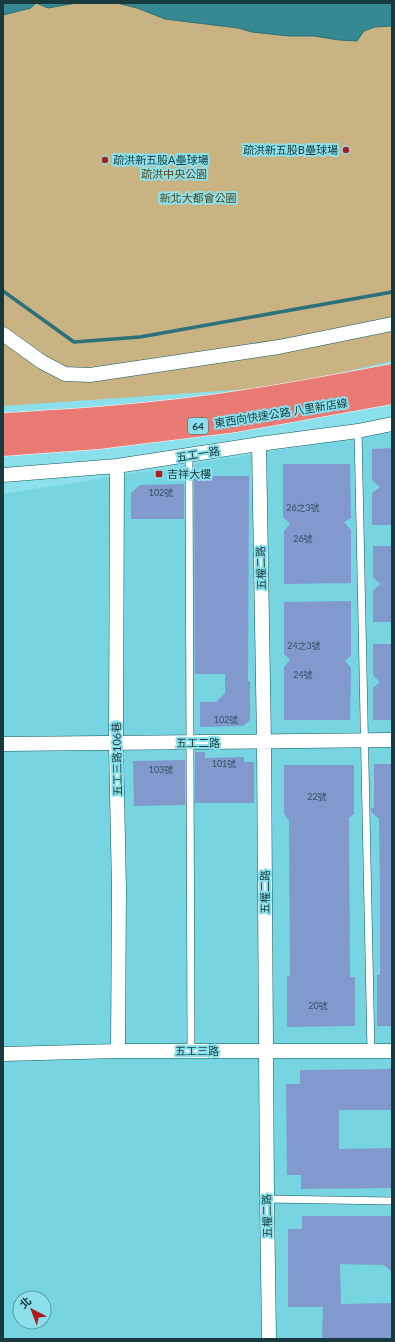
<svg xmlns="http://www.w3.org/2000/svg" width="395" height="1342" font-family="Lato,'Noto Sans TC',sans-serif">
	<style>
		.built { fill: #76d5e1; fill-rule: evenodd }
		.green { fill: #c9b382 }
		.water { fill: #368993; stroke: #2c717a }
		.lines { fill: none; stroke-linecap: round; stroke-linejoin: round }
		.stream { stroke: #2c717a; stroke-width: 3.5 }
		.building { fill: #8299ce }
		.service-casing { stroke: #11575f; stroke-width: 8 }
		.minor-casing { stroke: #11575f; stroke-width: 15 }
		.trunk-casing { stroke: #fff; stroke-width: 23 }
		.service { stroke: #fff; stroke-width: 7 }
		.minor { stroke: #fff; stroke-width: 14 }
		.trunk { stroke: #ea7b74; stroke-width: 22 }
		.poi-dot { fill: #ae1c1f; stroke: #8ce0eb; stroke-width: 1.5 }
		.labels { text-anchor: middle; stroke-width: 4; stroke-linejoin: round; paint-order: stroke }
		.number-label { font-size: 9px; fill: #315262 }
		.shield { fill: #8ce0eb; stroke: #396c72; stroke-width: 1 }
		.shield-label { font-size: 10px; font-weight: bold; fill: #163a3e }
		.poi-label { font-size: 11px; fill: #163a3e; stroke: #8ce0eb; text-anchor: start }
		.park-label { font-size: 11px; fill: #59461a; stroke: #8ce0eb }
		.street-label { font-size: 11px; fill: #163a3e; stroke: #8ce0eb }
	</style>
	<rect width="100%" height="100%" fill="#8ce0eb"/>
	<path class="built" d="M 392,432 L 392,1339 L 3,1339 L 3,494 ZM 20,1298 L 44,1298 L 44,1322 L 20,1322 Z"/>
	<path class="green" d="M 3,3 L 392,3 L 392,361 L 278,387 L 3,406 Z"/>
	<path class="water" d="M 3,3 L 77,3 L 48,8 L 36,3 L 31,8 L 3,15 Z
		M 117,3 L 392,3 L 392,26 L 375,27 L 364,31 L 357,41 L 339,40 L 314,36 L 289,36 L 252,32 L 238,28 L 165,19 L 137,8 Z"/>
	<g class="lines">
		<path class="stream" d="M 3,291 L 74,342 L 140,337 L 392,292"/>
	</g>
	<path class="building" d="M 392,448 L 392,525 L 372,525 L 372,493 L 380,487 L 372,480 L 372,449 Z
		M 283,464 L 350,464 L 351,518 L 344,522 L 351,530 L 351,583 L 284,584 L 284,531 L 290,524 L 283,517 Z
		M 194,476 L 249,476 L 248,681 L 250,681 L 250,720 L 243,726 L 200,727 L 200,702 L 216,702 L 225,693 L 225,674 L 195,674 Z
		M 184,484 L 184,519 L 131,519 L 131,493 L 140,485 Z
		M 373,546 L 392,546 L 392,622 L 373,622 L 373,590 L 381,584 L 373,578 Z
		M 351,601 L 351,655 L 345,661 L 351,668 L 350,720 L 284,720 L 284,667 L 290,660 L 284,654 L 284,602 Z
		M 373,644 L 392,644 L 392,720 L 373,720 L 373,688 L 380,682 L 373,675 Z
		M 195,752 L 205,752 L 205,758 L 244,757 L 244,762 L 254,762 L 254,803 L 195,803 Z
		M 185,760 L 185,805 L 134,806 L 133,761 Z
		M 374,764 L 392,764 L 392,1026 L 377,1026 L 377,975 L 380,975 L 380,890 L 379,819 L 371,812 L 371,808 L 374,808 Z
		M 284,765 L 354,765 L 354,814 L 349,818 L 350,977 L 355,977 L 355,1026 L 287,1027 L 287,976 L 290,976 L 289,820 L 284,814 Z
		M 392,1069 L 392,1110 L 339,1110 L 339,1149 L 392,1148 L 392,1188 L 301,1189 L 301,1175 L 287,1175 L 286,1084 L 300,1084 L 300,1070 Z
		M 302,1216 L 392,1216 L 392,1272 L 384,1265 L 340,1264 L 341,1304 L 392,1303 L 392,1339 L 336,1339 L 336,1338 L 322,1338 L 323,1307 L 288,1307 L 288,1229 L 302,1229 Z"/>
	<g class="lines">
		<g class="service-casing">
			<path id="service" d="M 358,431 L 371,1051
				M 189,455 L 191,1051
				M 267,1199 L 392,1201"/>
		</g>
		<g class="minor-casing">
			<path id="minor" d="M 3,334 L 42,362 L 65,374 L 90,375 L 279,347 L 392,324
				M 259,444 L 264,742 L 267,1199 L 269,1339
				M 117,466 L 116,744 L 119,889 L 118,1051
				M 3,475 L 117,466 L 259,444 L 358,431 L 392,424
				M 3,744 L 392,740
				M 3,1054 L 118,1051 L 392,1051"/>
		</g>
		<g class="trunk-casing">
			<path id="trunk" d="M 3,424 C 70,420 137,416 203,407 C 266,399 329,387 392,375
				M 3,445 L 98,438 L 236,421 L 392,393"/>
		</g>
		<use href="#service" class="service"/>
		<use href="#minor" class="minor"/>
		<use href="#trunk" class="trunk"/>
	</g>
	<g class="poi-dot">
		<circle cx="346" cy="150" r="4"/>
		<circle cx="105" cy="160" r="4"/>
		<rect x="155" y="470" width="8" height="8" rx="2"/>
	</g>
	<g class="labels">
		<g class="number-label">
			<text x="161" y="496">102號</text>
			<text x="303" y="511">26之3號</text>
			<text x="303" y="542">26號</text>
			<text x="304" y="649">24之3號</text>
			<text x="303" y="678">24號</text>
			<text x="226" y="723">102號</text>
			<text x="224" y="767">101號</text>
			<text x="161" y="773">103號</text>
			<text x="317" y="800">22號</text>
			<text x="318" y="1009">20號</text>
		</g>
		<rect class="shield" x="188" y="418" width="20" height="16" rx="3"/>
		<g class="shield-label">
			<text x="198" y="430">64</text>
		</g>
		<g class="poi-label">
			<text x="338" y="154" text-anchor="end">疏洪新五股B壘球場</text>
			<text x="113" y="164">疏洪新五股A壘球場</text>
			<text x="167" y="478">吉祥大樓</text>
		</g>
		<g class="park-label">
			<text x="174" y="178">疏洪中央公園</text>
			<text x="198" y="202">新北大都會公園</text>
		</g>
		<g class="street-label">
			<text transform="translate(281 413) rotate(-9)" y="4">東西向快速公路 八里新店線</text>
			<text transform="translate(198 454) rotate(-9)" y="4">五工一路</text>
			<text transform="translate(261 568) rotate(-91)" y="4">五權二路</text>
			<text x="198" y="747">五工二路</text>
			<text transform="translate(117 759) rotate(-91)" y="4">五工三路106巷</text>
			<text transform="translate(265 892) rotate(-90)" y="4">五權二路</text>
			<text x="197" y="1055">五工三路</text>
			<text transform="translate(267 1216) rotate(-91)" y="4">五權二路</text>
		</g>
	</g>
	<rect width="395" height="1342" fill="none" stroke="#163a3e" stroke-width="8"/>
	<g transform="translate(32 1310) rotate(318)"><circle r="19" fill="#8ce0eb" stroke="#5d9ea6"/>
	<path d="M0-3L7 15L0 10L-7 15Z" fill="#ae1c1f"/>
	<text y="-6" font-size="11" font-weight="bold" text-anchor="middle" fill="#163a3e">北</text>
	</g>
</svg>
